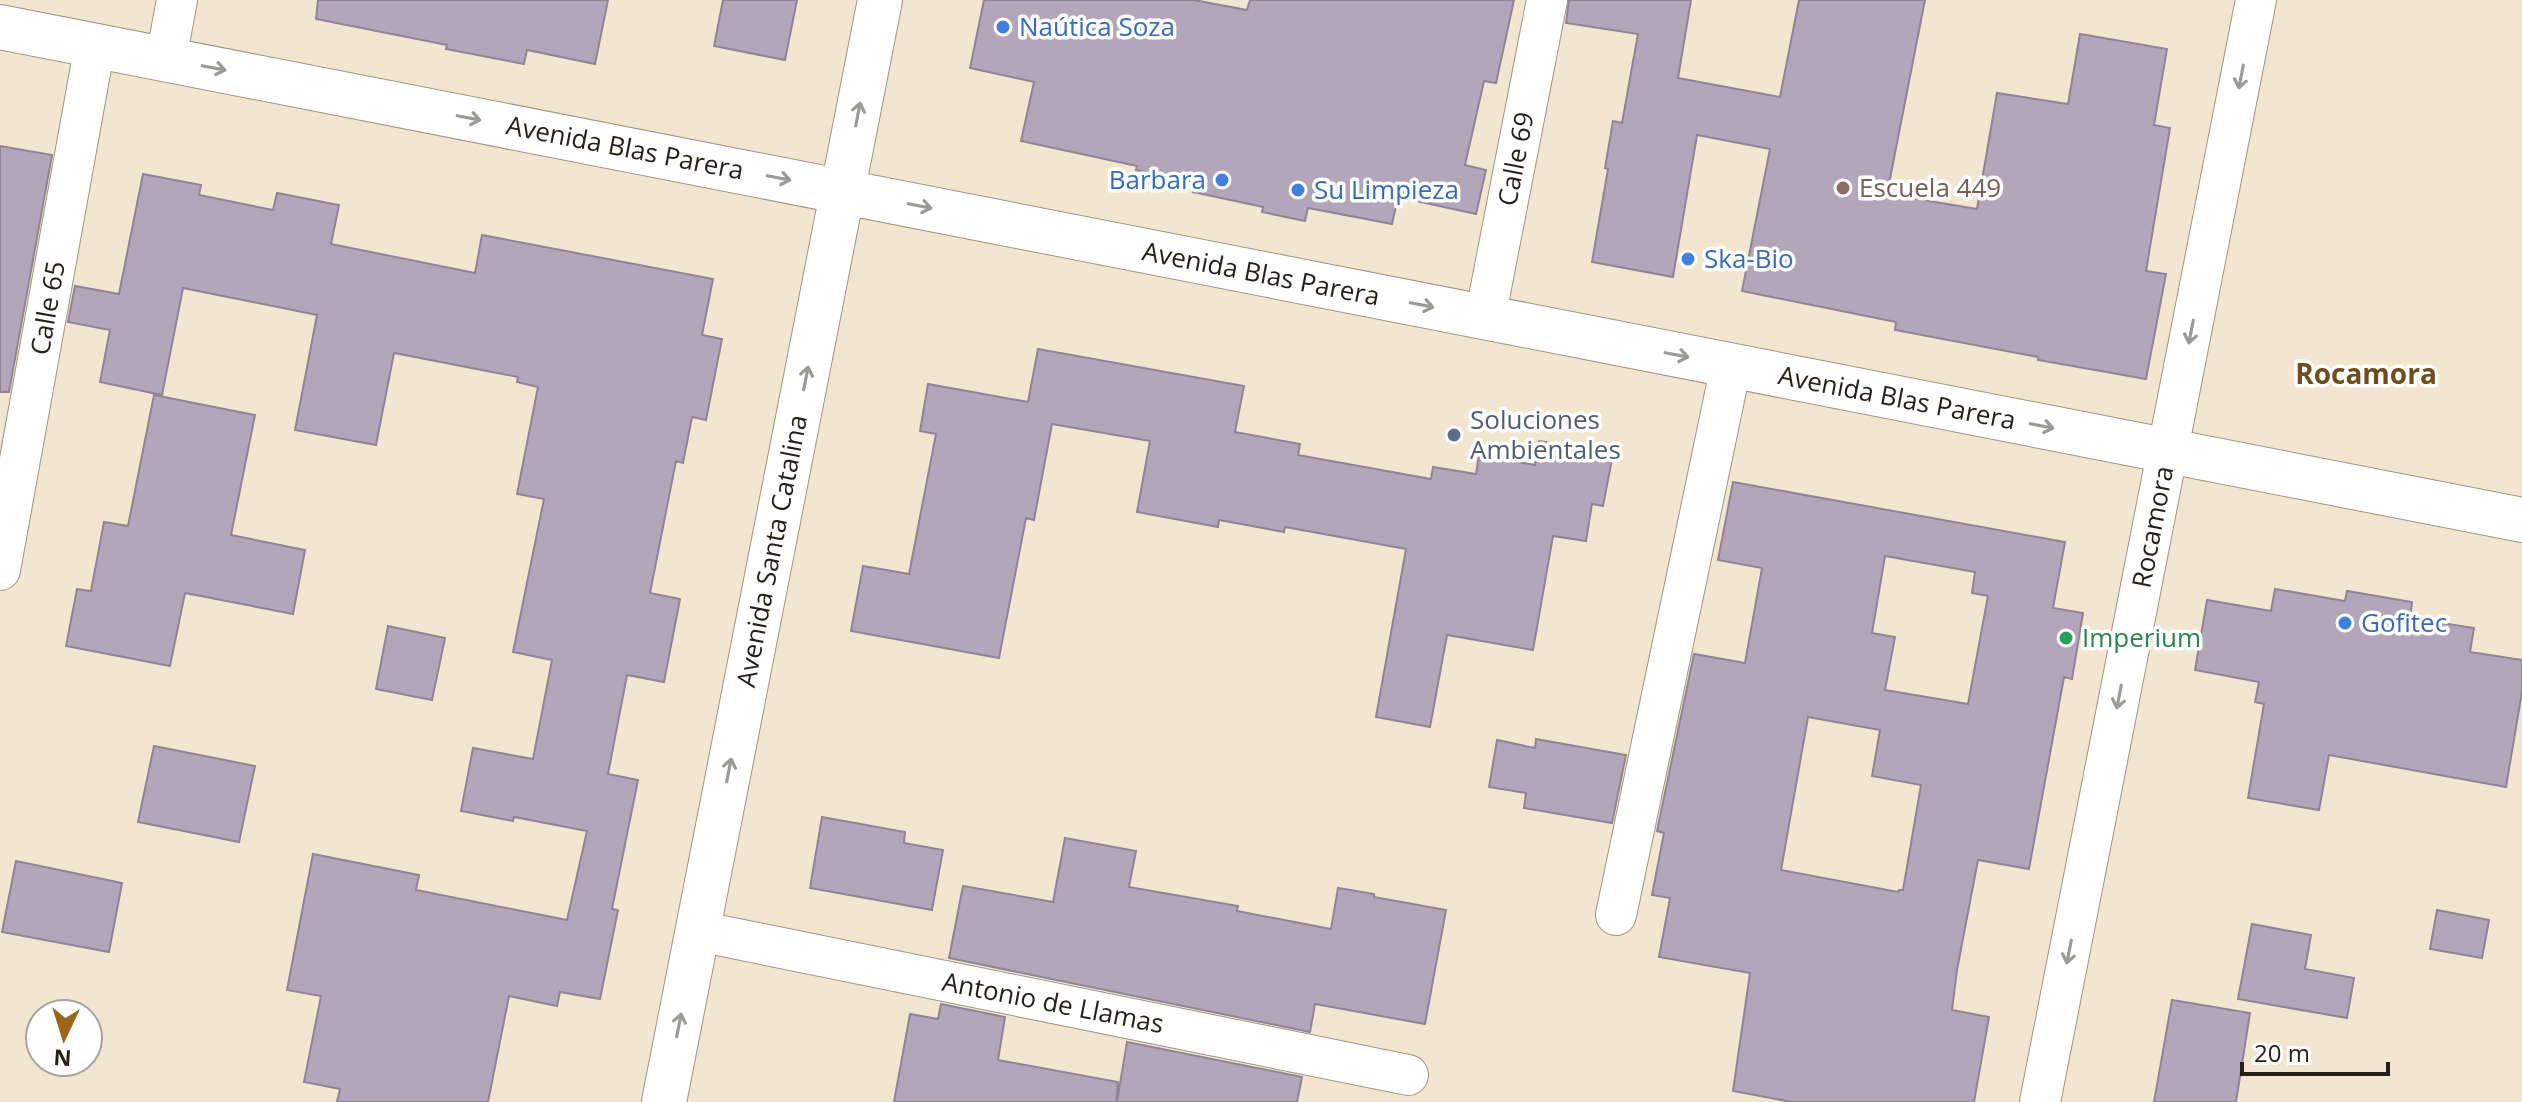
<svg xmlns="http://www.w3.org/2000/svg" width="2522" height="1102" font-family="'Open Sans',sans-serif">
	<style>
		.building { fill: #b3a6ba; stroke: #928497; stroke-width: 2; fill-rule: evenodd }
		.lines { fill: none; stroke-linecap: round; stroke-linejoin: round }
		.street-casing { stroke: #a19581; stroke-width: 42 }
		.primary-casing { stroke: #a19581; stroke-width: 46 }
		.street { stroke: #fff; stroke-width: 40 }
		.primary { stroke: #fff; stroke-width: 44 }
		.oneway { stroke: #9c9a97 }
		.shop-dot { fill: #3f7fe0; stroke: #fff; stroke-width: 3 }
		.education-dot { fill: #8d6e63; stroke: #fff; stroke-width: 3 }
		.service-dot { fill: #5c6f8a; stroke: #fff; stroke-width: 3 }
		.leisure-dot { fill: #2e9e5b; stroke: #fff; stroke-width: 3 }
		.labels { text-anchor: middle; stroke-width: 7; stroke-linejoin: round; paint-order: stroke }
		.shop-label { font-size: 26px; fill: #366cbe; stroke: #fff; text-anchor: start }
		.street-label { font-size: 26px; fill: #241f17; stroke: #fff }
		.education-label { font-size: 26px; fill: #785e54; stroke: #fff; text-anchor: start }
		.service-label { font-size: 26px; fill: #4e5e75; stroke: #fff; text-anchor: start }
		.leisure-label { font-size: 26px; fill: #27864d; stroke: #fff; text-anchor: start }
		.neighbourhood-label { font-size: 28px; font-weight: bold; fill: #714c1c; stroke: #fff }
	</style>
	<rect width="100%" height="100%" fill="#f3e6d0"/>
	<path class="building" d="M 318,0 L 608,0 L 595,64 L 527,50 L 524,64 L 446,49 L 447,45 L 316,19 Z
		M 723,0 L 797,0 L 785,60 L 714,46 Z
		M 984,0 L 1194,0 L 1247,10 L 1250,0 L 1514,0 L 1496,83 L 1484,81 L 1465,165 L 1486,170 L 1476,214 L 1398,197 L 1392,224 L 1308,208 L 1305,221 L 1262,212 L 1263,207 L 1193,192 L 1195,182 L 1136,170 L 1137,166 L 1021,141 L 1034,82 L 970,68 Z
		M 1569,0 L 1691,0 L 1678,78 L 1780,97 L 1799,0 L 1925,0 L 1887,194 L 1977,209 L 1997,93 L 2068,104 L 2080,34 L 2167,49 L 2154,125 L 2170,128 L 2146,271 L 2166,274 L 2146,379 L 2038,360 L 2038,357 L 1895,330 L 1896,322 L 1742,291 L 1770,149 L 1697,135 L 1673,277 L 1592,262 L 1608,169 L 1605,168 L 1613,121 L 1622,123 L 1638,34 L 1566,23 Z
		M 0,146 L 52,155 L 9,392 L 0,392 Z
		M 143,174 L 201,185 L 199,195 L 273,210 L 277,193 L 339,205 L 331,244 L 475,273 L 482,235 L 713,279 L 702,335 L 722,339 L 706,420 L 692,417 L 683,463 L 676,461 L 650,593 L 680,599 L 664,682 L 627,675 L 608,774 L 638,780 L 612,909 L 618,910 L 600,999 L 560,992 L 557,1006 L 509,996 L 488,1102 L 337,1102 L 340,1089 L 304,1082 L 321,996 L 287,990 L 313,854 L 419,875 L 416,890 L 567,920 L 587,831 L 514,817 L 513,821 L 461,811 L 473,748 L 533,759 L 552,660 L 513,652 L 544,499 L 517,494 L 538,387 L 517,382 L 518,377 L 394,353 L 376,445 L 295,430 L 317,315 L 183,288 L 162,395 L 100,382 L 110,330 L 68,322 L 75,286 L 119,294 Z
		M 1038,349 L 1244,386 L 1235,432 L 1300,444 L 1298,455 L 1431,479 L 1433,467 L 1476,474 L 1479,455 L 1535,465 L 1539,441 L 1613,454 L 1603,506 L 1592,504 L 1586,541 L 1553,536 L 1533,650 L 1447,635 L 1430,727 L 1376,717 L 1406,549 L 1285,527 L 1284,532 L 1219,520 L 1218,527 L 1137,512 L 1150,441 L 1052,424 L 1034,520 L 1026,518 L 999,658 L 851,631 L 863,566 L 909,574 L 936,434 L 920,431 L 928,384 L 1028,402 Z
		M 154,395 L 255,415 L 231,535 L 305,550 L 293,614 L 185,593 L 170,666 L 66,646 L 77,589 L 91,591 L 104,522 L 128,526 Z
		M 1733,482 L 2065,542 L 2053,608 L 2083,613 L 2072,679 L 2064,677 L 2029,869 L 1978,860 L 1957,970 L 1952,1010 L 1989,1017 L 1974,1102 L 1792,1102 L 1733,1091 L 1750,973 L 1659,957 L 1670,898 L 1652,895 L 1664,833 L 1657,831 L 1694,654 L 1745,663 L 1762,568 L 1718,560 ZM 1885,556 L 1975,572 L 1972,593 L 1988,596 L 1968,704 L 1885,690 L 1895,637 L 1872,633 ZM 1808,717 L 1880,730 L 1872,776 L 1921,785 L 1903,890 L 1899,890 L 1898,892 L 1781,870 Z
		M 2275,589 L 2345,601 L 2347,591 L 2412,602 L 2410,618 L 2474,628 L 2470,652 L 2522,660 L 2522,692 L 2506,787 L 2329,755 L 2319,810 L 2248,798 L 2264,704 L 2255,702 L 2259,682 L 2195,670 L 2207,600 L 2271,611 Z
		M 388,626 L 445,638 L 432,700 L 376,689 Z
		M 1536,739 L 1626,755 L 1612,823 L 1524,808 L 1526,793 L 1489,787 L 1497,740 L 1535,748 Z
		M 154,746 L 255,766 L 239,842 L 138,822 Z
		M 822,817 L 905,832 L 904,843 L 943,850 L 932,910 L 810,888 Z
		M 1065,838 L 1136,851 L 1129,887 L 1238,906 L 1237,911 L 1331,929 L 1338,888 L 1374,894 L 1374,897 L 1446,910 L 1425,1024 L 1315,1004 L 1310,1032 L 949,958 L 963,886 L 1053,902 Z
		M 16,861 L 122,883 L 109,952 L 2,932 Z
		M 2437,910 L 2489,920 L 2482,958 L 2430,949 Z
		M 2252,924 L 2311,935 L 2305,969 L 2354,978 L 2347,1018 L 2238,999 Z
		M 2172,1000 L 2250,1013 L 2236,1102 L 2154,1102 Z
		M 941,1004 L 1005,1017 L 998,1060 L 1118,1082 L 1116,1102 L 894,1102 L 910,1014 L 938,1019 Z
		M 1127,1042 L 1302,1077 L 1297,1102 L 1117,1102 Z"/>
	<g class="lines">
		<g class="street-casing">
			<path id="street" d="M 166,59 L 177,0
				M 1485,318 L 1547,0
				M 0,570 L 95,45
				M 1616,915 L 1731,366
				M 698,931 L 1408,1075
				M 2040,1102 L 2256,0"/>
		</g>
		<g class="primary-casing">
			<path id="primary" d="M 0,27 L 2522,520
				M 664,1102 L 880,0"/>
		</g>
		<use href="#street" class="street"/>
		<use href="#primary" class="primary"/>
	</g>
	<defs><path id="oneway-shaft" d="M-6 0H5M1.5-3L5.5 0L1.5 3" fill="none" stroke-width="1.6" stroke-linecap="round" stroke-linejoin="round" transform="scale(2)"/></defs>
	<g class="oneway">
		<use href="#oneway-shaft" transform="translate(214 68) rotate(11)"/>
		<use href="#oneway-shaft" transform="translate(2241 77) rotate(101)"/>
		<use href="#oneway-shaft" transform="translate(858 114) rotate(-79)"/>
		<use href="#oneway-shaft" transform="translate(469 118) rotate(11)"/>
		<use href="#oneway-shaft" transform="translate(779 178) rotate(11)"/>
		<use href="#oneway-shaft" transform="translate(920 206) rotate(11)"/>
		<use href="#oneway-shaft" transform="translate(1422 305) rotate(11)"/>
		<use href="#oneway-shaft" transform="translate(2191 332) rotate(101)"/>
		<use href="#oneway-shaft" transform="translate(1677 355) rotate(11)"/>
		<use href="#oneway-shaft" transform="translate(806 378) rotate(-79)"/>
		<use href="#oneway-shaft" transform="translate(2042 426) rotate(11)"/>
		<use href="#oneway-shaft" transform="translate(2119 697) rotate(101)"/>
		<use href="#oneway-shaft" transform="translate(729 770) rotate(-79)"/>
		<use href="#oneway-shaft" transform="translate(2069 952) rotate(101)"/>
		<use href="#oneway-shaft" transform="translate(679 1025) rotate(-79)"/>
	</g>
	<g class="shop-dot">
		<circle cx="1003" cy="27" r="8"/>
		<circle cx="1222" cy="180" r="8"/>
		<circle cx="1298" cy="190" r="8"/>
		<circle cx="1688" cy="259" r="8"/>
		<circle cx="2345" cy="623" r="8"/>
	</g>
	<circle class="education-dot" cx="1843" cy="188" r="8"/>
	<circle class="service-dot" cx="1454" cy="435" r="8"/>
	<circle class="leisure-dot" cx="2066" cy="638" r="8"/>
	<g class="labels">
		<g class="shop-label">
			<text x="1019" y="36">Naútica Soza</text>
			<text x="1206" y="189" text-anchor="end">Barbara</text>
			<text x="1314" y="199">Su Limpieza</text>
			<text x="1704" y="268">Ska-Bio</text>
			<text x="2361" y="632">Gofitec</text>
		</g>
		<g class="street-label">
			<text transform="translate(625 148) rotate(11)" y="9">Avenida Blas Parera</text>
			<text transform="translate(1516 159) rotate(-79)" y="9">Calle 69</text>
			<text transform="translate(1261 274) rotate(11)" y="9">Avenida Blas Parera</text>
			<text transform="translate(48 308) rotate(-80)" y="9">Calle 65</text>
			<text transform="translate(1897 398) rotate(11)" y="9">Avenida Blas Parera</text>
			<text transform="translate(2153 527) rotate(-79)" y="9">Rocamora</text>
			<text transform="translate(772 551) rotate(-79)" y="9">Avenida Santa Catalina</text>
			<text transform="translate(1053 1003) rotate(11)" y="9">Antonio de Llamas</text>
		</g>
		<g class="education-label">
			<text x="1859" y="197">Escuela 449</text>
		</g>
		<g class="service-label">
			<text x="1470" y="429">Soluciones<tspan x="1470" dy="30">Ambientales</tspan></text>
		</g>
		<g class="leisure-label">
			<text x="2082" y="647">Imperium</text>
		</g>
		<g class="neighbourhood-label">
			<text x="2366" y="384">Rocamora</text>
		</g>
	</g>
	<g transform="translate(64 1038) rotate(184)"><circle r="38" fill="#ffffff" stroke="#a7a5a2" stroke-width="2"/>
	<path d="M0-6L14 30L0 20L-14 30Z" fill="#9a661c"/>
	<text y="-12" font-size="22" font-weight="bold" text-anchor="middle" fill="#241f17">N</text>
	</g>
	<path d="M2242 1062v12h146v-12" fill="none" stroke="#241f17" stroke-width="4"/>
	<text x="2254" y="1062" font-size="24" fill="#241f17" stroke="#ffffff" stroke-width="6" paint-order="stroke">20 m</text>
</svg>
